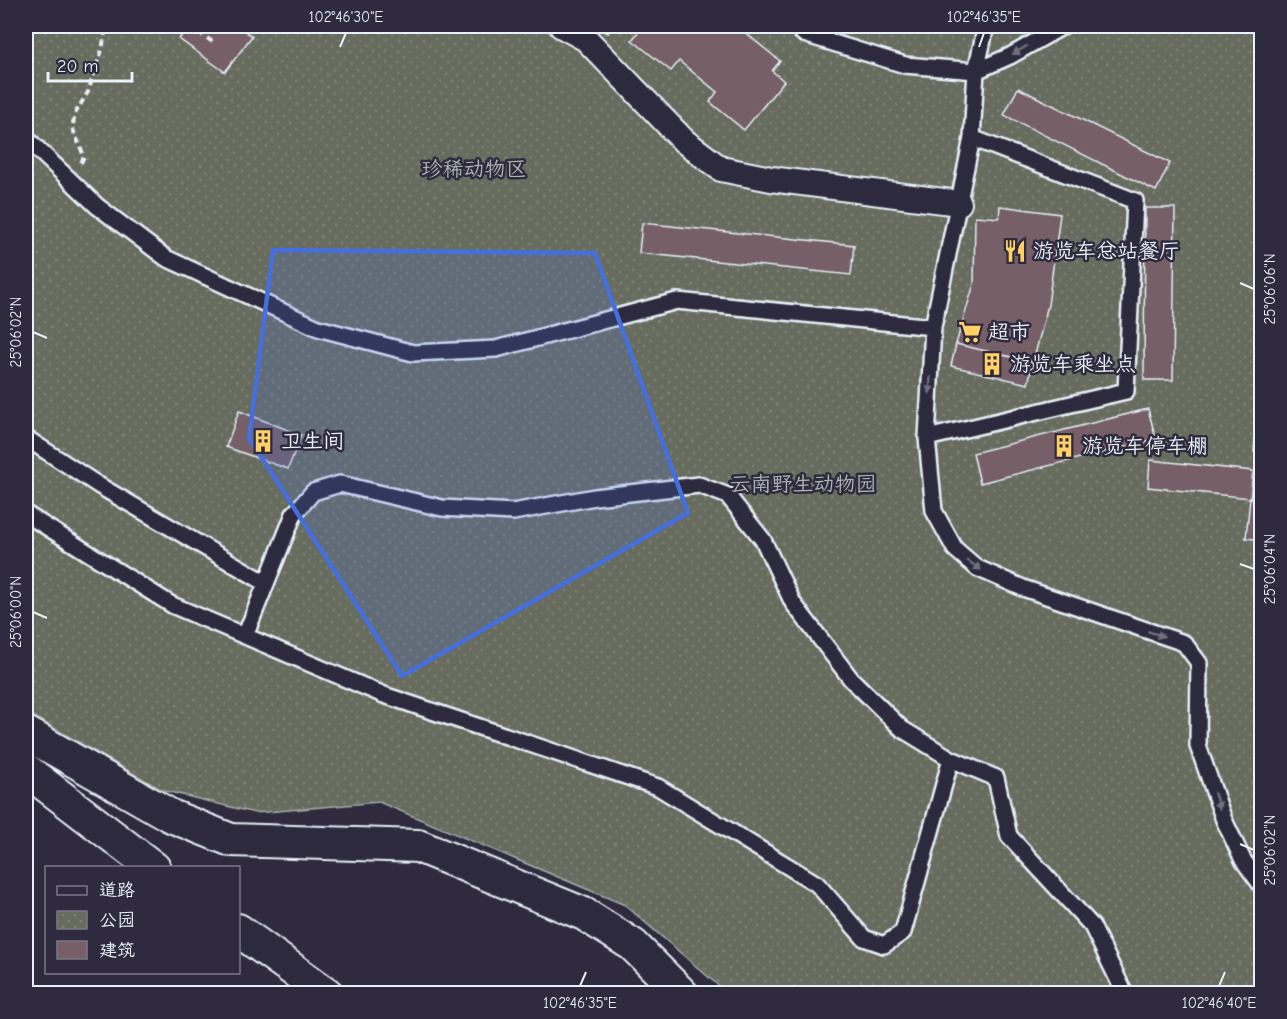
<svg xmlns="http://www.w3.org/2000/svg" width="1287" height="1019" font-family="'Comic Neue','LXGW WenKai TC',sans-serif">
	<style>
		.park { fill: url(#park-dots); stroke: #a8aeac; stroke-width: 1.5 }
		.building { fill: #765f66; stroke: #e8f1f8; stroke-width: 1.5 }
		.lines { fill: none; stroke-linecap: round; stroke-linejoin: round }
		.service-casing { stroke: #e8f1f8; stroke-width: 20 }
		.pedestrian-casing { stroke: #e8f1f8; stroke-width: 28 }
		.minor-casing { stroke: #e8f1f8; stroke-width: 36 }
		.path { stroke: #e8f1f8; stroke-width: 4; stroke-dasharray: 6 4.5; stroke-linecap: butt }
		.service { stroke: #2f2a3d; stroke-width: 15 }
		.pedestrian { stroke: #2f2a3d; stroke-width: 24 }
		.minor { stroke: #2f2a3d; stroke-width: 32 }
		.oneway { fill: #70707e }
		.marked { fill: #466fde; fill-opacity: 0.2; stroke: #466fde; stroke-width: 4.5; stroke-linejoin: round }
		.ticks { fill: none; stroke: #e8f1f8; stroke-width: 2 }
		.labels { text-anchor: middle; stroke-width: 5; stroke-linejoin: round; paint-order: stroke }
		.park-label { font-size: 21px; fill: #aeb5b3; stroke: #2f2a3d }
		.poi-label { font-size: 21px; fill: #e8f1f8; stroke: #2f2a3d; text-anchor: start }
		.neatline { fill: none; stroke: #e8f1f8; stroke-width: 2 }
		.ticks-label { font-size: 15px; text-anchor: middle; fill: #e8f1f8 }
	</style>
	<defs>
		<pattern id="park-dots" width="8" height="8" patternUnits="userSpaceOnUse" patternTransform="scale(1.5)"><rect width="8" height="8" fill="#676c5f"/><path d="M2 2h.1M6 6h.1" fill="none" stroke="#7d8177" stroke-width="1.8" stroke-linecap="round"/></pattern>
	</defs>
	<rect width="100%" height="100%" fill="#2f2a3d"/>
	<filter id="ink" filterUnits="userSpaceOnUse"><feTurbulence type="fractalNoise" baseFrequency=".0167" numOctaves="2"/><feDisplacementMap in="SourceGraphic" scale="12" xChannelSelector="R" yChannelSelector="G"/><feConvolveMatrix kernelMatrix="1 2 1 2 8 2 1 2 1" color-interpolation-filters="sRGB"/></filter>
	<g filter="url(#ink)">
		<path class="park" d="M 26,26 L 1261,26 L 1261,993 L 727,993 L 625,905 L 379,802 L 255,813 L 162,790 L 26,712 Z"/>
		<path class="building" d="M 189,26 L 237,26 L 252,36 L 225,72 L 179,39 Z
			M 594,26 L 612,26 L 608,33 Z
			M 643,26 L 737,26 L 780,61 L 772,71 L 784,81 L 744,130 L 710,102 L 717,92 L 679,61 L 671,71 L 632,40 Z
			M 1018,88 L 1170,163 L 1156,191 L 1004,115 Z
			M 1000,206 L 1060,214 L 1048,305 L 1033,362 L 956,344 L 974,284 L 975,216 L 999,218 Z
			M 1145,208 L 1175,208 L 1173,380 L 1144,380 Z
			M 642,223 L 854,245 L 851,275 L 639,253 Z
			M 956,344 L 1033,362 L 1028,384 L 951,366 Z
			M 1258,399 L 1262,399 L 1262,453 L 1254,452 Z
			M 1148,409 L 1156,439 L 980,483 L 973,453 Z
			M 239,411 L 301,435 L 288,469 L 226,447 Z
			M 1150,460 L 1253,471 L 1250,498 L 1148,487 Z
			M 1250,498 L 1262,500 L 1262,540 L 1246,538 Z"/>
		<g class="lines">
			<g class="service-casing">
				<path id="service" d="M 795,26 L 804,34 L 905,65 L 976,71 L 1010,56 L 1063,26
					M 986,26 L 976,71 L 972,138 L 933,327 L 927,438 L 934,511 L 955,549 L 977,568 L 1023,588 L 1184,643 L 1199,663 L 1198,746 L 1224,820 L 1243,860 L 1262,886
					M 26,138 L 97,206 L 166,258 L 318,328 L 413,353 L 496,349 L 677,301 L 933,327
					M 26,438 L 98,485 L 266,583
					M 927,438 L 1126,391 L 1135,201 L 972,138
					M 26,514 L 172,605 L 384,695 L 658,787 L 817,884 L 864,938 L 884,945 L 903,932 L 951,759
					M 245,636 L 294,514 L 313,492 L 340,484 L 442,508 L 513,512 L 595,497 L 699,485 L 728,496 L 763,540 L 793,603 L 851,679 L 902,729 L 951,759 L 996,778 L 1009,836 L 1092,926 L 1125,994"/>
			</g>
			<g class="pedestrian-casing">
				<path id="pedestrian" d="M 562,26 L 586,39 L 684,141 L 721,169 L 771,179 L 959,203"/>
			</g>
			<g class="minor-casing">
				<path id="minor" d="M 26,733 L 171,816 L 231,840 L 418,846 L 584,914 L 633,945 L 682,994
					M 26,770 L 154,868
					M 238,930 L 327,994"/>
			</g>
			<path class="path" d="M 190,26 L 214,43
				M 81,163 L 84,156 L 72,127 L 76,112 L 88,92 L 102,50 L 106,26"/>
			<use href="#service" class="service"/>
			<use href="#pedestrian" class="pedestrian"/>
			<use href="#minor" class="minor"/>
		</g>
		<defs><path id="oneway-solid" d="M-6-.8H1V-3.2L6.5 0L1 3.2V.8H-6Z" transform="scale(1.5)"/></defs>
		<g class="oneway">
			<use href="#oneway-solid" transform="translate(1020 50) rotate(150)"/>
			<use href="#oneway-solid" transform="translate(930 385) rotate(93)"/>
			<use href="#oneway-solid" transform="translate(974 565) rotate(36)"/>
			<use href="#oneway-solid" transform="translate(1156 634) rotate(18)"/>
			<use href="#oneway-solid" transform="translate(1217 801) rotate(71)"/>
		</g>
	</g>
	<path class="marked" d="M 273,250 L 595,253 L 688,513 L 402,676 L 249,438 Z"/>
	<path class="ticks" d="M 340,47 L 346,33M 979,47 L 984,33M 1240,283 L 1254,289M 33,332 L 47,338M 1240,564 L 1254,569M 33,612 L 47,618M 1240,844 L 1254,850M 580,986 L 586,972M 1219,986 L 1225,972"/>
	<defs>
		<g id="restaurant-bare" transform="scale(1.8)"><path d="M-5-6h1v4h1v-4h1v4h1v-4h1v5L-1.5 .5V6h-2V.5L-5-1ZM5-6V6H3V1.5H1.5Q1.5-4 5-6Z" fill="#ffd166" stroke="#2f2a3d" stroke-width="2.5" paint-order="stroke"/></g>
		<g id="supermarket-bare" transform="scale(1.8)"><path d="M-6-5.5h2.5l.6 2H6L4.5 2H-2.5L-4.4-4H-6ZM-1.5 3.2a1.3 1.3 0 1 0 .1 0ZM3 3.2a1.3 1.3 0 1 0 .1 0Z" fill="#ffd166" stroke="#2f2a3d" stroke-width="2.5" paint-order="stroke"/></g>
		<g id="building-bare" transform="scale(1.8)"><path d="M-4-6H4V6H1V3H-1V6H-4ZM-2.5-4.3h1.7v1.8h-1.7ZM.8-4.3h1.7v1.8H.8ZM-2.5-1h1.7V.8h-1.7ZM.8-1h1.7V.8H.8Z" fill="#ffd166" stroke="#2f2a3d" stroke-width="2.5" paint-order="stroke"/></g>
	</defs>
	<g fill-rule="evenodd">
		<use href="#restaurant-bare" x="1015" y="251"/>
		<use href="#supermarket-bare" x="970" y="332"/>
		<use href="#building-bare" x="992" y="364"/>
		<use href="#building-bare" x="263" y="441"/>
		<use href="#building-bare" x="1064" y="446"/>
	</g>
	<g class="labels">
		<g class="park-label">
			<text x="474" y="176">珍稀动物区</text>
			<text x="803" y="491">云南野生动物园</text>
		</g>
		<g class="poi-label">
			<text x="1033" y="258">游览车总站餐厅</text>
			<text x="988" y="339">超市</text>
			<text x="1010" y="371">游览车乘坐点</text>
			<text x="281" y="448">卫生间</text>
			<text x="1082" y="453">游览车停车棚</text>
		</g>
	</g>
	<rect width="1287" height="1019" fill="none" stroke="#2f2a3d" stroke-width="66"/>
	<rect x="45" y="866" width="195" height="108" fill="#2f2a3d" stroke="#797a88" stroke-width="1.5"/>
	<rect x="57" y="886" width="30" height="9" fill="#2f2a3d" stroke="#797a88" stroke-width="1.5"/>
	<text x="99" y="896" font-size="18" fill="#e8f1f8">道路</text>
	<rect x="57" y="911" width="30" height="18" fill="url(#park-dots)" stroke="#797a88" stroke-width="1.5"/>
	<text x="99" y="926" font-size="18" fill="#e8f1f8">公园</text>
	<rect x="57" y="941" width="30" height="18" fill="#765f66" stroke="#797a88" stroke-width="1.5"/>
	<text x="99" y="956" font-size="18" fill="#e8f1f8">建筑</text>
	<path d="M48 72v9h84v-9" fill="none" stroke="#e8f1f8" stroke-width="3"/>
	<text x="57" y="72" font-size="18" fill="#e8f1f8" stroke="#2f2a3d" stroke-width="4.5" paint-order="stroke">20 m</text>
	<rect x="33" y="33" width="1221" height="953" class="neatline"/>
	<g class="ticks-label">
		<text x="346" y="22">102°46'30"E</text>
		<text x="984" y="22">102°46'35"E</text>
		<text transform="translate(1270 289) rotate(-90)" y="5">25°06'06"N</text>
		<text transform="translate(16 332) rotate(-90)" y="5">25°06'02"N</text>
		<text transform="translate(1270 569) rotate(-90)" y="5">25°06'04"N</text>
		<text transform="translate(16 612) rotate(-90)" y="5">25°06'00"N</text>
		<text transform="translate(1270 850) rotate(-90)" y="5">25°06'02"N</text>
		<text x="580" y="1008">102°46'35"E</text>
		<text x="1219" y="1008">102°46'40"E</text>
	</g>
</svg>
